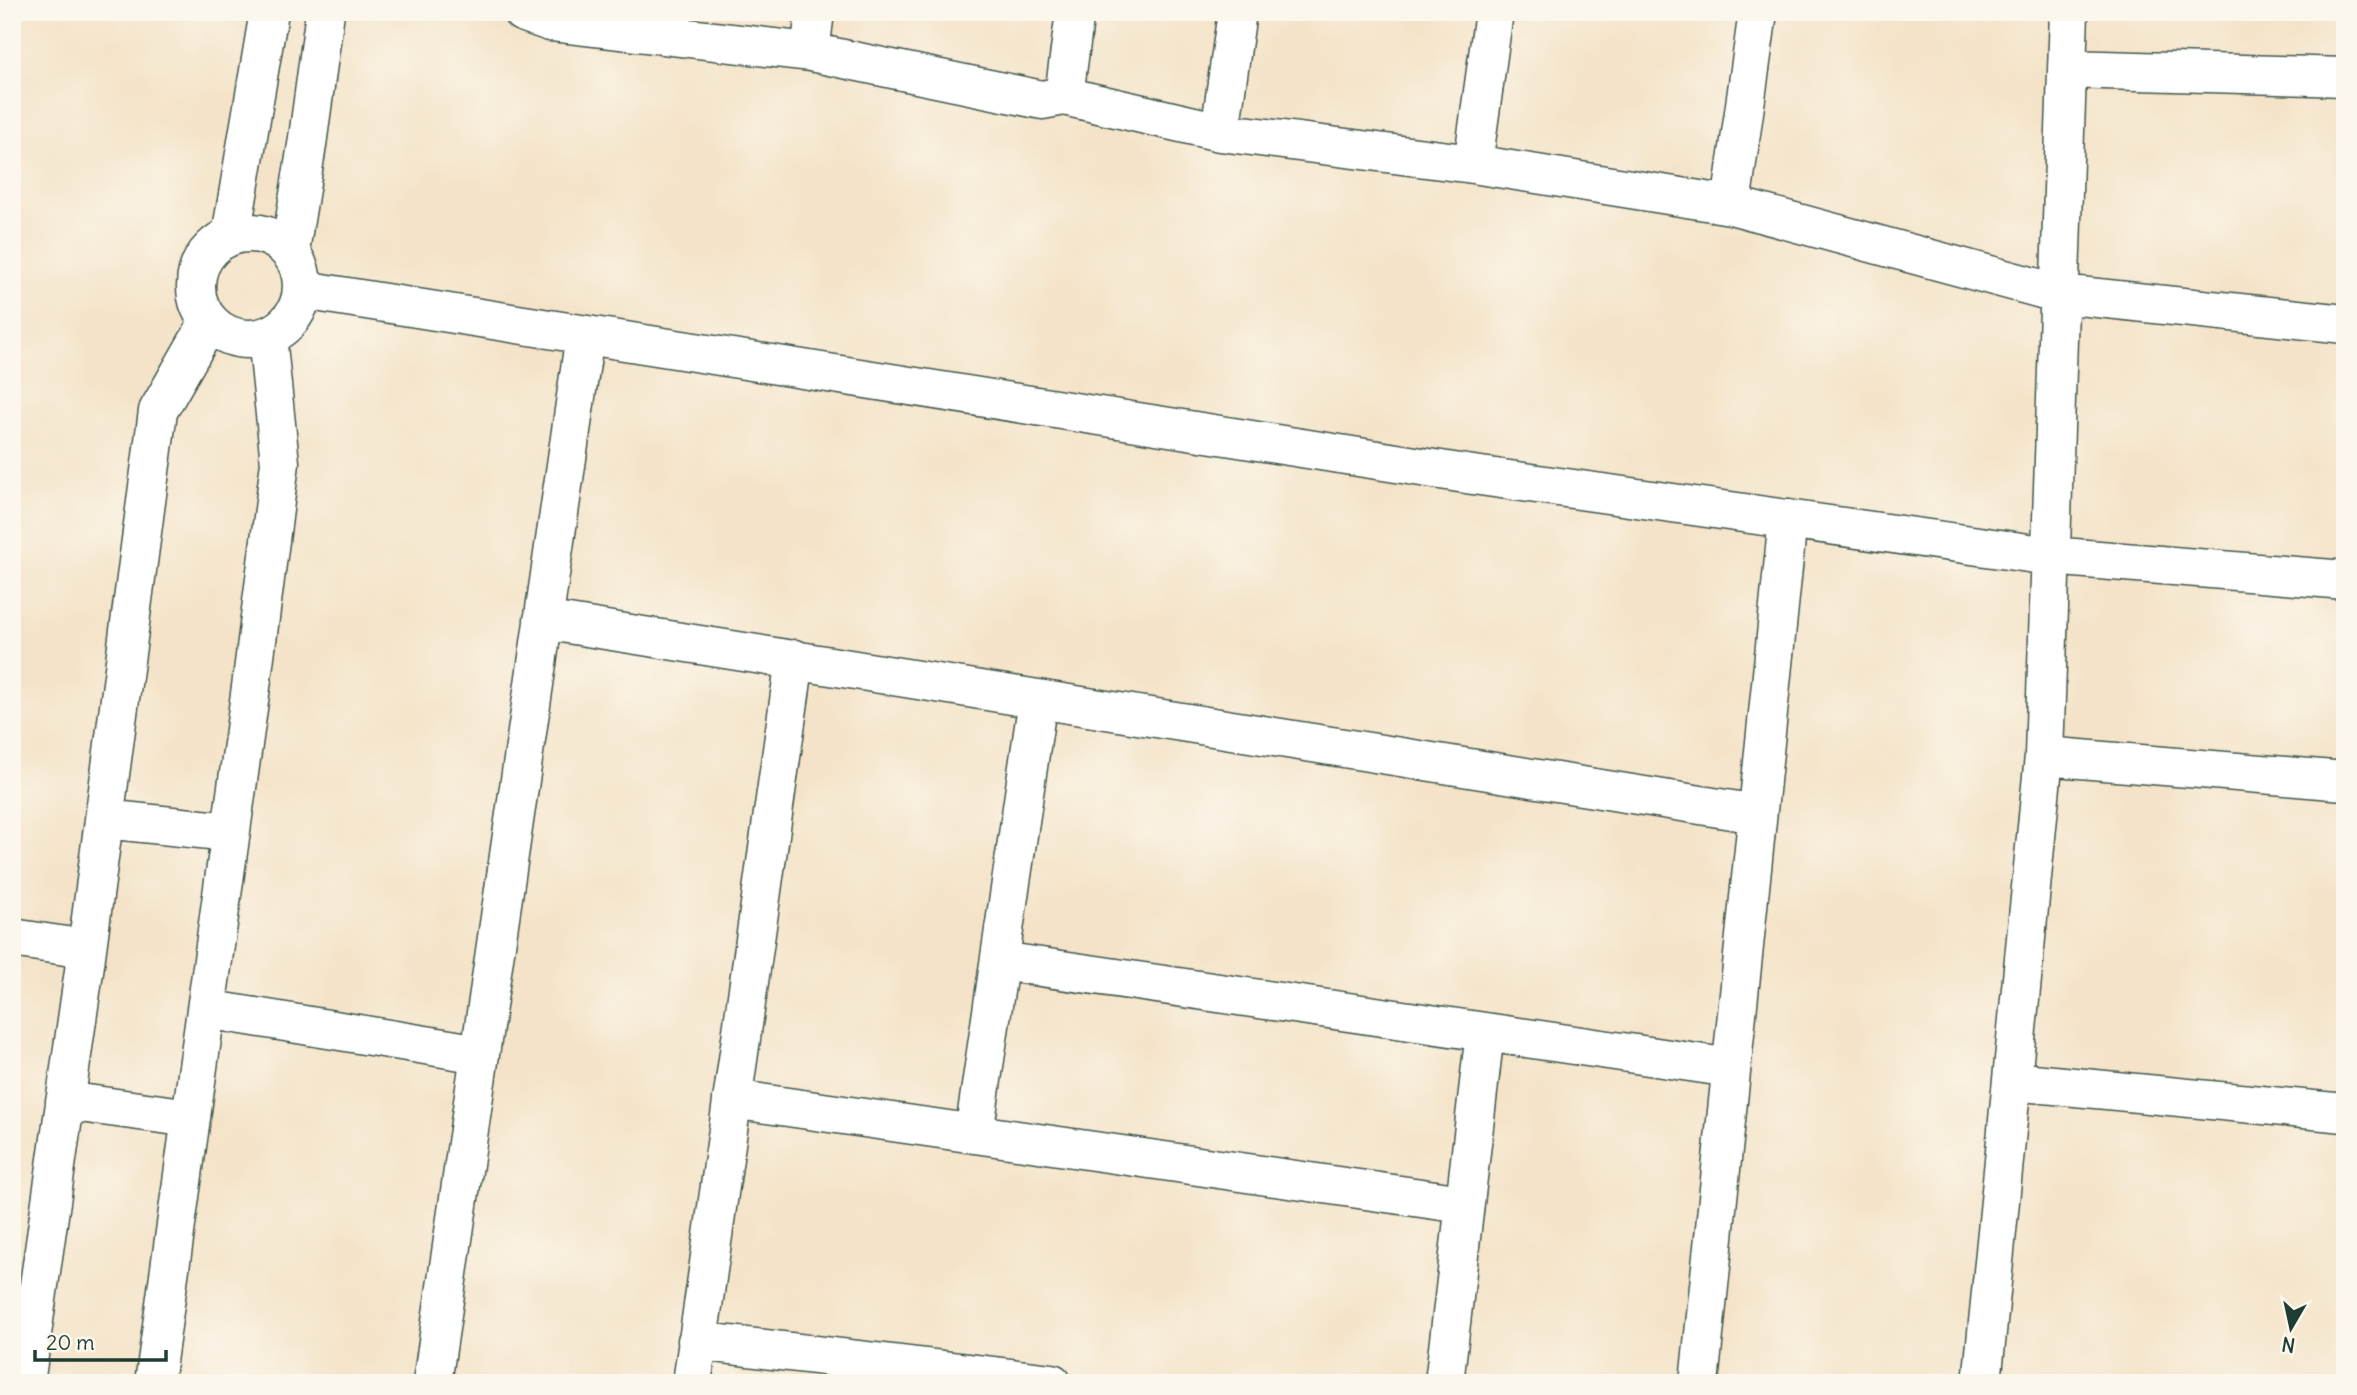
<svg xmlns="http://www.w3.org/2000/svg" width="2357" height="1395" font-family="Delius,sans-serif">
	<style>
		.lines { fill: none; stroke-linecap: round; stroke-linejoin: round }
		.minor-casing { stroke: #3f564a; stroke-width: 41 }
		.minor { stroke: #fff; stroke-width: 38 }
	</style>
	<rect width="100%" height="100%" fill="#fbf7ec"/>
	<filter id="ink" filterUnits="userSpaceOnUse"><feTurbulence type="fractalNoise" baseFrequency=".0143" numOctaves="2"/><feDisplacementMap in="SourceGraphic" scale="14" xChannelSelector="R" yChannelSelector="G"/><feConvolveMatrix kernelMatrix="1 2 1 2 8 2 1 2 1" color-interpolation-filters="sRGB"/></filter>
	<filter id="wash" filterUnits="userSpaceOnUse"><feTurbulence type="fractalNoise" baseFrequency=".00686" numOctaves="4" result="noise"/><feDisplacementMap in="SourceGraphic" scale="28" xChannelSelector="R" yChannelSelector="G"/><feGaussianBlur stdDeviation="1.57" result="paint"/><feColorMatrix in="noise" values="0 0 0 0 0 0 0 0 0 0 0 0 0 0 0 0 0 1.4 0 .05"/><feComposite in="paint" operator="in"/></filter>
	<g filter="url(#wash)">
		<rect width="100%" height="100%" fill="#f4e3c8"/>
	</g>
	<g filter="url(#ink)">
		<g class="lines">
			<g class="minor-casing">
				<path id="minor" d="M 522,12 L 550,22 L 810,52 L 1042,100 L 1064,96 L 1220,132 L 1473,164 L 1731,205 L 2060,294 L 2345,324
					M 810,52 L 815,12
					M 2067,69 L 2345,77
					M 1064,96 L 1075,12
					M 1220,132 L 1237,12
					M 1473,164 L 1494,12
					M 1731,205 L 1758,12
					M196 286a53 53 0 1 1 106 0a53 53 0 1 1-106 0Z
					M 231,236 L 269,12
					M 290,251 L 307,145 L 325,12
					M 303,290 L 1466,474 L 2050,556 L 2345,580
					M 543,620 L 1757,814
					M 2044,756 L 2345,781
					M 104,819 L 230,832
					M 12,938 L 86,949
					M 1000,961 L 1731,1068
					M 206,1009 L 480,1054
					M 2013,1081 L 2345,1113
					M 732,1099 L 1463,1204
					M 65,1101 L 191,1118
					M 974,1134 L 1038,699
					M 697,1341 L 1052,1383
					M 25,1383 L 85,964 L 158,411 L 209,322
					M 154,1383 L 251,687 L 280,463 L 267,336
					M 432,1383 L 585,335
					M 692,1383 L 795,659
					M 1444,1383 L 1485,1032
					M 1699,1383 L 1788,519
					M 1982,1383 L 2044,756 L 2069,12"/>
			</g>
			<use href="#minor" class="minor"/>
		</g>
	</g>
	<rect width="2357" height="1395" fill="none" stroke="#fbf7ec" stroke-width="42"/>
	<g transform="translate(2291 1328) rotate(189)" stroke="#fbf7ec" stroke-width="5" paint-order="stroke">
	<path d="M0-5L12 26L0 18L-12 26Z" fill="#1f3d34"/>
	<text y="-10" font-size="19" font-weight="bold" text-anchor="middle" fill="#1f3d34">N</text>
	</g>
	<path d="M35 1350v10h131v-10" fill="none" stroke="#1f3d34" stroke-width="3.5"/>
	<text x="46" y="1350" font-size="21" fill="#1f3d34" stroke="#fbf7ec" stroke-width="5" paint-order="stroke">20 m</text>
</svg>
